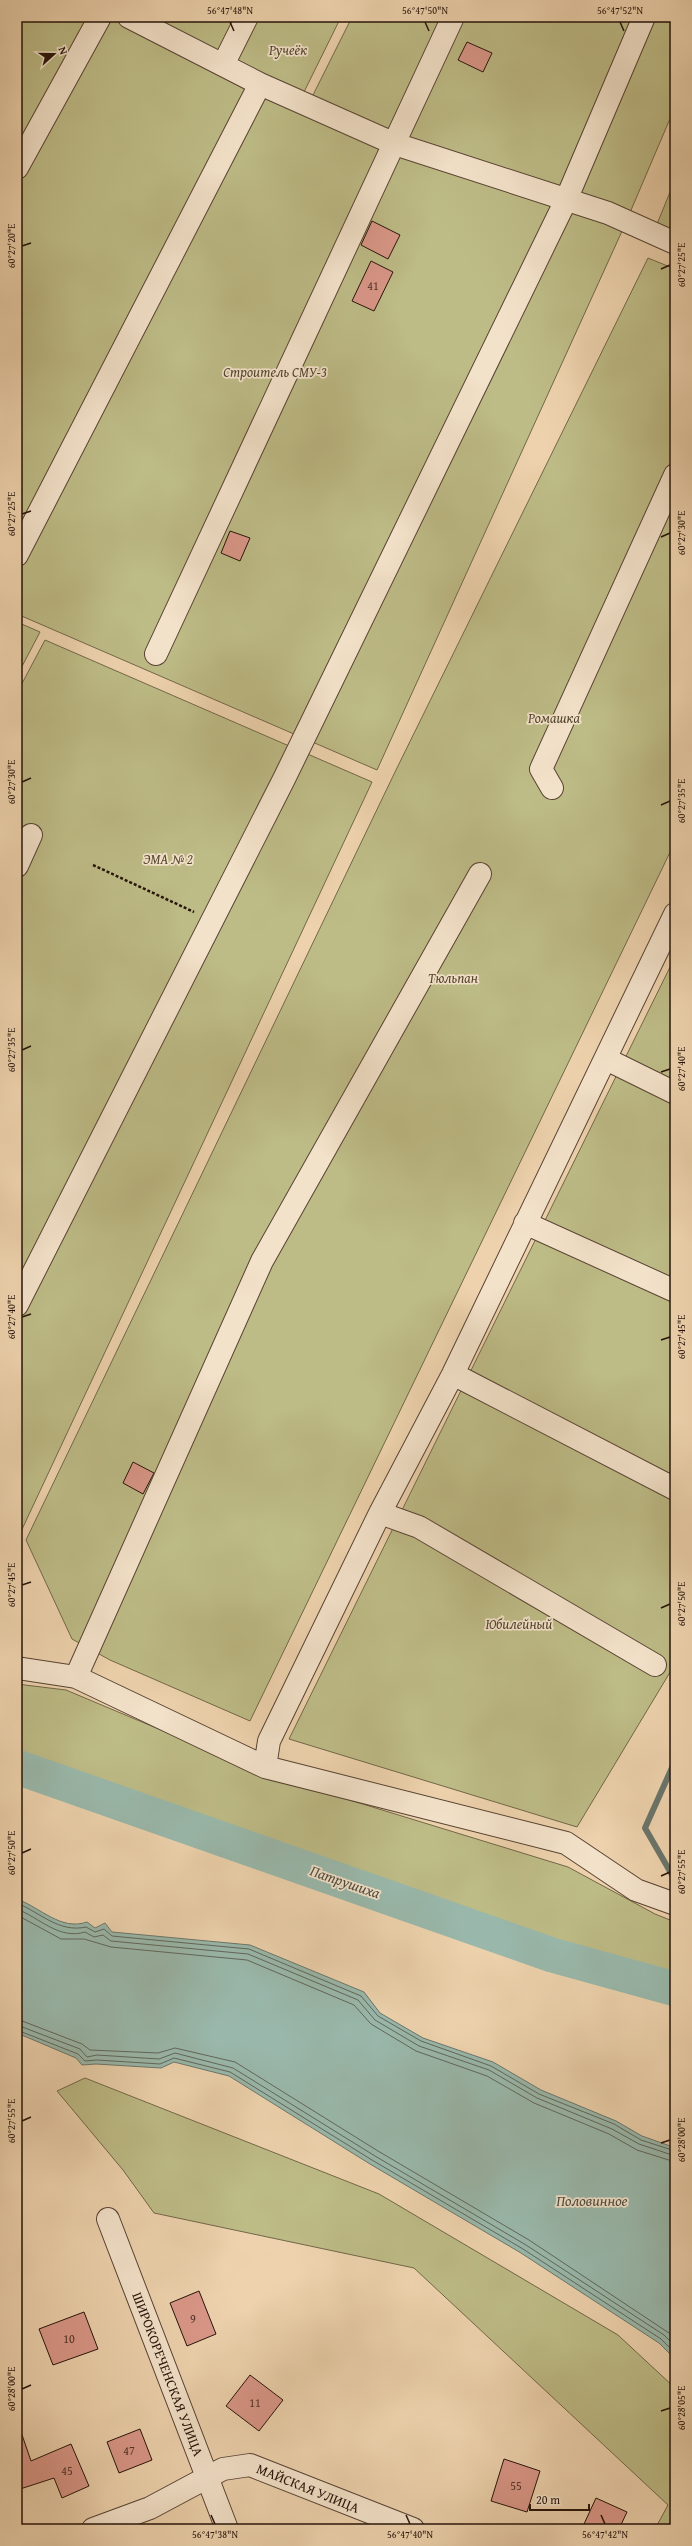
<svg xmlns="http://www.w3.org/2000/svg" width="692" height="2546" font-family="'Gentium Book Plus',serif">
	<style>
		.green { fill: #bdbb86; stroke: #726748 }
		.water { fill: #99b8ab; stroke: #6b766b }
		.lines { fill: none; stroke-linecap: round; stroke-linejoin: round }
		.shore { stroke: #60665a; stroke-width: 1 }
		.stream { stroke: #6b766b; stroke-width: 6 }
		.river { stroke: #99b8ab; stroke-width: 35 }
		.building { fill: #da9788; stroke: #26130a }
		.minor-casing { stroke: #584333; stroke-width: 24 }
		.path { stroke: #26130a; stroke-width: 2.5; stroke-dasharray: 3 2; stroke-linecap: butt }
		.minor { stroke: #f3e2ca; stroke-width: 22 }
		.ticks { fill: none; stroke: #26130a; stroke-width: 1.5 }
		.labels { text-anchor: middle; stroke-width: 3.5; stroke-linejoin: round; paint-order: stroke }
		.number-label { font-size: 12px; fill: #53342a }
		.park-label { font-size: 14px; font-style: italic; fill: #53452f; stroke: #f3e2ca }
		.street-label { font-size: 14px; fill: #26130a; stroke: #f3e2ca }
		.water-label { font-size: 15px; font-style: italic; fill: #4e4d42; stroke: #f3e2ca }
		.neatline { fill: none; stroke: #26130a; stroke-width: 1.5 }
		.ticks-label { font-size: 10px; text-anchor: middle; fill: #26130a }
	</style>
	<rect width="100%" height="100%" fill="#edd2ad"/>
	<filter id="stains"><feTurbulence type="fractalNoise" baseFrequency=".005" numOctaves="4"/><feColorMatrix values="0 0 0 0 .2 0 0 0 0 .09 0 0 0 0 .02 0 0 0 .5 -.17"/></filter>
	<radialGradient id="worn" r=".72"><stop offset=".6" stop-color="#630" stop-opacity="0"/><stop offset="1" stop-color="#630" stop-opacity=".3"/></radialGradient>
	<path class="green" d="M 17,17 L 114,17 L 303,115 L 352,17 L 675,17 L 675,107 L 623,229 L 377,770 L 17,614 Z
		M 153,17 L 341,17 L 303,94 Z
		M 675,180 L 675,232 L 657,224 Z
		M 648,258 L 675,269 L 675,842 L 250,1721 L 110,1660 L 72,1639 L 26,1540 L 395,772 Z
		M 17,622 L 40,632 L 17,676 Z
		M 45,640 L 372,782 L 17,1540 L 17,693 Z
		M 675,957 L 675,1664 L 577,1827 L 289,1739 Z
		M 17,1684 L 66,1690 L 268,1775 L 568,1867 L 655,1914 L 675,1922 L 675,1979 L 285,1850 L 17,1754 Z
		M 85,2078 L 379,2194 L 618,2335 L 675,2388 L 675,2529 L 655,2529 L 668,2505 L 414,2268 L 154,2213 L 123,2170 L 57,2091 Z"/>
	<path class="water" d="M 17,1899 C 41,1908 61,1931 87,1922 L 95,1928 L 105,1923 L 112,1932 L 250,1945 L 364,1992 L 380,2013 L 423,2038 L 493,2062 L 541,2090 L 616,2121 L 642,2136 L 673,2147 L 675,2359 L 659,2343 L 521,2253 L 370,2164 L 229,2076 L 174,2062 L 161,2068 L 96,2064 L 82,2065 L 76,2058 L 17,2033 Z"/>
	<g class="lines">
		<path class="shore" d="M 17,1903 C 41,1913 59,1933 86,1927 L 95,1932 L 104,1929 L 112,1936 L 249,1949 L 361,1996 L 378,2016 L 421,2041 L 491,2066 L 539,2094 L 614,2124 L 641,2140 L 675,2151
			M 17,1909 C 40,1918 59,1940 85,1932 L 94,1937 L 103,1935 L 111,1941 L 248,1954 L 358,2000 L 375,2020 L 419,2046 L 489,2070 L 537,2098 L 612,2129 L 639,2144 L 675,2156
			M 17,1915 L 61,1939 L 84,1939 L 111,1947 L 247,1960 L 354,2005 L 371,2024 L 416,2051 L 487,2076 L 534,2103 L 609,2134 L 637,2150 L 675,2162
			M 17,2019 L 82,2044 L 90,2050 L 158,2053 L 175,2048 L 235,2062 L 378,2151 L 529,2240 L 675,2337
			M 17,2025 L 80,2049 L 87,2057 L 97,2055 L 159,2059 L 175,2053 L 233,2068 L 375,2156 L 526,2245 L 664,2335 L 675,2346
			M 17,2030 L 78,2054 L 85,2061 L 97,2060 L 160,2064 L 174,2058 L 230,2072 L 372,2160 L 523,2249 L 661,2339 L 675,2353"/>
		<path class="stream" d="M 675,1761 L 645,1828 L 675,1880"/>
		<path class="river" d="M 17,1767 L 552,1955 L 675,1989"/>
	</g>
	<path class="building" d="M 467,42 L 492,53 L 483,72 L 458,60 Z
		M 372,221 L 400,235 L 388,259 L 361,245 Z
		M 371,261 L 393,272 L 374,311 L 352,301 Z
		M 230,531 L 250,538 L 240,561 L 221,553 Z
		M 133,1462 L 154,1473 L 143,1494 L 123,1483 Z
		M 199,2291 L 216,2334 L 187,2346 L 170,2303 Z
		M 84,2312 L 98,2349 L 53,2365 L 39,2329 Z
		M 250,2375 L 283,2400 L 259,2431 L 226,2406 Z
		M 20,2429 L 31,2461 L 71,2444 L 89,2486 L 62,2498 L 54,2478 L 17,2490 L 17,2430 Z
		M 140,2429 L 152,2460 L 119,2473 L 107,2442 Z
		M 504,2459 L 540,2471 L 527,2512 L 491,2501 Z
		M 596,2498 L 627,2512 L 619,2529 L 595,2529 L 584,2524 Z"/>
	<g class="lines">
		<g class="minor-casing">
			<path id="minor" d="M 129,17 L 260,84 L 395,144 L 608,213 L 675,243
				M 223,65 L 247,17
				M 17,168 L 100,17
				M 17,555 L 260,84
				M 156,654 L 453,17
				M 552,788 L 541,769 L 675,475
				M 17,866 L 31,835
				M 606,1059 L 675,1093
				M 525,1223 L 675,1291
				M 17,1305 L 284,779 L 566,200 L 644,17
				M 453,1374 L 675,1489
				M 380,1513 L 419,1527 L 655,1665
				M 17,1668 L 76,1677 L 265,1767 L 566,1843 L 636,1890 L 675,1904
				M 76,1677 L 262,1261 L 480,874
				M 265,1767 L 269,1741 L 380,1513 L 453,1374 L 675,914
				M 108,2219 L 227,2529
				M 93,2529 L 150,2508 L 223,2469 L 250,2465 L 413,2529"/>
		</g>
		<path class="path" d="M 93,865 L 194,912"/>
		<use href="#minor" class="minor"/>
	</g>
	<path class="ticks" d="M 230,22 L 234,31M 425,22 L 429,31M 620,22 L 624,31M 22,246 L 31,243M 661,269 L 670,265M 22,514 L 31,511M 661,537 L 670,533M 22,782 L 31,778M 661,805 L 670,801M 22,1050 L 31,1046M 661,1072 L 670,1069M 22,1317 L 31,1314M 661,1340 L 670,1337M 22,1585 L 31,1582M 661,1608 L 670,1604M 22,1853 L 31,1849M 661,1876 L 670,1872M 22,2121 L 31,2117M 661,2143 L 670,2140M 22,2389 L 31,2385M 661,2411 L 670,2408M 211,2515 L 215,2524M 406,2515 L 410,2524M 601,2515 L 605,2524"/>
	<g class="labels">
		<g class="number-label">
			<text x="373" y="290">41</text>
			<text x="193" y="2323">9</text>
			<text x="69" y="2343">10</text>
			<text x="255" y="2407">11</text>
			<text x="129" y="2455">47</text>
			<text x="67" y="2475">45</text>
			<text x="516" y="2490">55</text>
		</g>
		<g class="park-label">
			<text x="288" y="55">Ручеёк</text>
			<text x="275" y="377">Строитель СМУ-3</text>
			<text x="554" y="723">Ромашка</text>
			<text x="168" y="864">ЭМА № 2</text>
			<text x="453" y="983">Тюльпан</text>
			<text x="519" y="1629">Юбилейный</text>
		</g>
		<g class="street-label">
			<text transform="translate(168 2374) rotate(69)" y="5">ШИРОКОРЕЧЕНСКАЯ УЛИЦА</text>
			<text transform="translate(308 2488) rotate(22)" y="5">МАЙСКАЯ УЛИЦА</text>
		</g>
		<g class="water-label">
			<text transform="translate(345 1882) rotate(19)" y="5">Патрушиха</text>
			<text x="592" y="2206">Половинное</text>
		</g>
	</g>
	<rect width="692" height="2546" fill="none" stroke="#edd2ad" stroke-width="44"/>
	<g transform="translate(54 54) rotate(69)" stroke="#f3e2ca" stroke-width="3" paint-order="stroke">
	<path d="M0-3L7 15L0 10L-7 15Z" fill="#26130a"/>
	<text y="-6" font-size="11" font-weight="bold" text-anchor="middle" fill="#26130a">N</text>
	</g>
	<path d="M530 2504v6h59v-6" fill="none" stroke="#26130a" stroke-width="2"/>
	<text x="536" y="2504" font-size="12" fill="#26130a" stroke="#f3e2ca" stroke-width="3" paint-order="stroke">20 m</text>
	<rect x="22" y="22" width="648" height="2502" class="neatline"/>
	<g class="ticks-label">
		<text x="230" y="14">56°47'48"N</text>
		<text x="425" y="14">56°47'50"N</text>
		<text x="620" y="14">56°47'52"N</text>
		<text transform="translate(11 246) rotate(-90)" y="4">60°27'20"E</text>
		<text transform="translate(681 265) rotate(-90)" y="4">60°27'25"E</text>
		<text transform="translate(11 514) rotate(-90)" y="4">60°27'25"E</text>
		<text transform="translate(681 533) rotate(-90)" y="4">60°27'30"E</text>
		<text transform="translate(11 782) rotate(-90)" y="4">60°27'30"E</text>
		<text transform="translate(681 801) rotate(-90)" y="4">60°27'35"E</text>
		<text transform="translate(11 1050) rotate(-90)" y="4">60°27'35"E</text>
		<text transform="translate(681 1069) rotate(-90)" y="4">60°27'40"E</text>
		<text transform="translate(11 1317) rotate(-90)" y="4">60°27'40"E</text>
		<text transform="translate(681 1337) rotate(-90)" y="4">60°27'45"E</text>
		<text transform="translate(11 1585) rotate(-90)" y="4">60°27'45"E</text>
		<text transform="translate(681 1604) rotate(-90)" y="4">60°27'50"E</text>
		<text transform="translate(11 1853) rotate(-90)" y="4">60°27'50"E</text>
		<text transform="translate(681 1872) rotate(-90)" y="4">60°27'55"E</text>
		<text transform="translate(11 2121) rotate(-90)" y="4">60°27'55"E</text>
		<text transform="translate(681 2140) rotate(-90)" y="4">60°28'00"E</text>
		<text transform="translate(11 2389) rotate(-90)" y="4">60°28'00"E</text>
		<text transform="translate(681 2408) rotate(-90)" y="4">60°28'05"E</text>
		<text x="215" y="2538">56°47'38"N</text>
		<text x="410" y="2538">56°47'40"N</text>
		<text x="605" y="2538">56°47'42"N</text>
	</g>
	<rect width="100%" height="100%" filter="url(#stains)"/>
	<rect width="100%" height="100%" fill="url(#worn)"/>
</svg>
